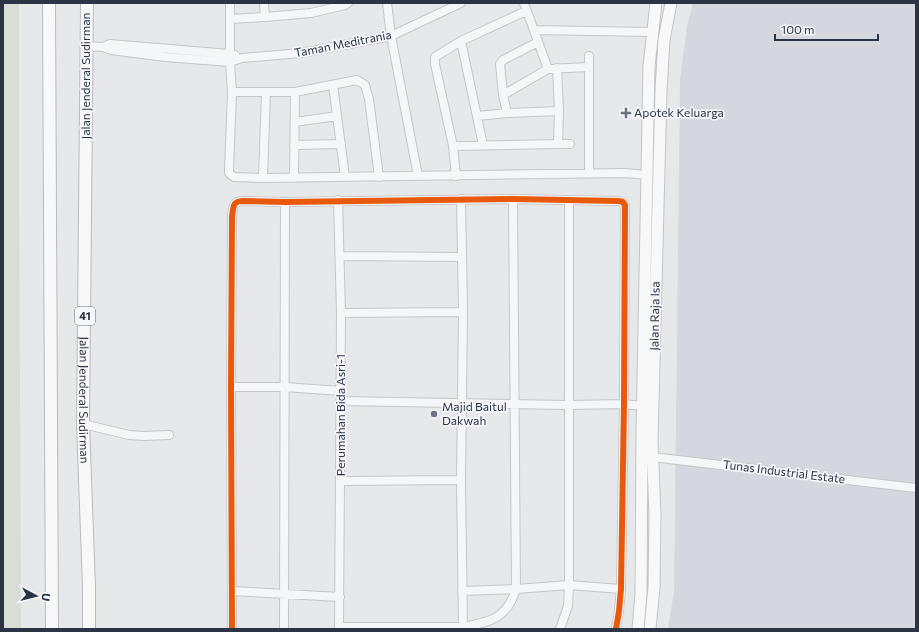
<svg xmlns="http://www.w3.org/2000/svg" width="919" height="632" font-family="Commissioner,sans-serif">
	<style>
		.built { fill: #d4d7dd }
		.green { fill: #d6ded6 }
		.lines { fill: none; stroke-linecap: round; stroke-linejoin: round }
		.minor-casing { stroke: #c4c6c8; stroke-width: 10 }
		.major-casing { stroke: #c2c5c8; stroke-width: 13 }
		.highway-casing { stroke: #b8bbbf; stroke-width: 14 }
		.minor { stroke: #f5f6f7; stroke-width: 8 }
		.major { stroke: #f8f8f8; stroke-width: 11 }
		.highway { stroke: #f8f8f8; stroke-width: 12 }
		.cycleway-casing { stroke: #f4f6f9; stroke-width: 8 }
		.cycleway { stroke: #e8590c; stroke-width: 6 }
		.poi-dot { fill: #6c737f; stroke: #f4f6f9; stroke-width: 1.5 }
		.labels { text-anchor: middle; stroke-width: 3.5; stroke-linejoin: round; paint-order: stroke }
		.shield { fill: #f4f6f9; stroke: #676e7b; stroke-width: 1 }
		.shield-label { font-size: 11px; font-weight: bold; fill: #2b3445 }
		.street-label { font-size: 12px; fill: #2b3445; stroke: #f4f6f9 }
		.poi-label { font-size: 12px; fill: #2b3445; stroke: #f4f6f9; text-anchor: start }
	</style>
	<rect width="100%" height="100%" fill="#e6e8ea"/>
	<path class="built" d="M 693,3 L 916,3 L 916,629 L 668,629 L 674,592 L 680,79 L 687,26 Z"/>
	<path class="green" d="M 3,3 L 19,3 L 19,159 L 21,629 L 3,629 Z"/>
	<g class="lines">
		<g class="minor-casing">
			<path id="minor" d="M 230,3 L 230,62 L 232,92 L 229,170 L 229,173 L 234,177 L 263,178 L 625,173 L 647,175
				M 264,3 L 265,17 L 311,13 L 345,5 L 348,3
				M 387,3 L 391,36 L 418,176
				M 524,3 L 548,69
				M 230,19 L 265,17
				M 534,30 L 652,32
				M 461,41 L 483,145
				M 87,46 L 103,47 L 111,50 L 165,57 L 230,62 L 242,58 L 301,53 L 391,36 L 461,3
				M 103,47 L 110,44 L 230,54 L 235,55
				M 589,56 L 589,174
				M 333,85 L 345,177
				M 232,92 L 295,92 L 357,80 L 365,85 L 369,99 L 379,177
				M 503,95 L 548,69 L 589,67
				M 507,113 L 503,95 L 500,64 L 503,60 L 538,42
				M 477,116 L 507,113 L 559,111
				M 295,122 L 337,116
				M 558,144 L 570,144
				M 294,145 L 341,144
				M 453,146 L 558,144 L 559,111 L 557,68
				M 456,176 L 453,146 L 435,64 L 435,57 L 461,41 L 526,11
				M 263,178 L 266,93
				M 294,178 L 295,92
				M 461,199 L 463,312 L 461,480 L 463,629
				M 338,200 L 341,313 L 339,629
				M 340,256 L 461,257
				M 341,313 L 463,312
				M 231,387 L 285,387 L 341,391
				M 341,401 L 568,405 L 624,404 L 642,406
				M 83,424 L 129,435 L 144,436 L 169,435
				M 652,457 L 916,488
				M 341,481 L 461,480
				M 232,591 L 340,597
				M 462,591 L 516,589 L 569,585 L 621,589
				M 339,627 L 463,627 C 490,622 507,619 516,589 L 513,199
				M 232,629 L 231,387 L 232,216 C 234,206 232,201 244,201 L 285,202 L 513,199 L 619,201 L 623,202 L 625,205 L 624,404 L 621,589 L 619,611 L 616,629
				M 284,629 L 285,202
				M 560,629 L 568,606 L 569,585 L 569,201"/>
		</g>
		<g class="major-casing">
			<path id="major" d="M 638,629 L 641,594 L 642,434 L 649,66 L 656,3
				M 650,629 L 654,587 L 655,514 L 652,441 L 661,91 L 664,40 L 671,3"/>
		</g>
		<g class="highway-casing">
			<g id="highway">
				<path d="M 49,3 L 52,629"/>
				<path id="s1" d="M 87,3 L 83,424 L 89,587 L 89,629"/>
			</g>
		</g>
		<use href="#minor" class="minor"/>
		<use href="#major" class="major"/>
		<use href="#highway" class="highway"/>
		<g class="cycleway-casing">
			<path id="cycleway" d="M 232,629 L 231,387 L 232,216 C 234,206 232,201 244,201 L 285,202 L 513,199 L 619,201 L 623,202 L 625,205 L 624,404 L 621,589 L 619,611 L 616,629"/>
		</g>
		<use href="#cycleway" class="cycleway"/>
	</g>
	<g class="poi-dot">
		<path d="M624 107h4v4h4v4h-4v4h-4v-4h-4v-4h4z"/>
		<circle cx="434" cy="414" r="4"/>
	</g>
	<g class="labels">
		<rect class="shield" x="75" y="307" width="20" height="18" rx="3"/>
		<g class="shield-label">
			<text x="85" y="320">41</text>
		</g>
		<g class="street-label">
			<text transform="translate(343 44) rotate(-11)" y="4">Taman Meditrania</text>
			<text transform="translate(86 76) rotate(-90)" y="4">Jalan Jenderal Sudirman</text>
			<text transform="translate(655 316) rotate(-89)" y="4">Jalan Raja Isa</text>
			<text dy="4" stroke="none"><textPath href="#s1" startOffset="397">Jalan Jenderal Sudirman</textPath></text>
			<text transform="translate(341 415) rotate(-90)" y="4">Perumahan Bida Asri-1</text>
			<text transform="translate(784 472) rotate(7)" y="4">Tunas Industrial Estate</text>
		</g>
		<g class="poi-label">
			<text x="634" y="117">Apotek Keluarga</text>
			<text x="442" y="411">Majid Baitul<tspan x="442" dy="14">Dakwah</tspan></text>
		</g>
	</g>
	<rect width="919" height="632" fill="none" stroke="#2b3445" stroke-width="8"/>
	<g transform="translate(36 596) rotate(97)" stroke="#f4f6f9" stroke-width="3" paint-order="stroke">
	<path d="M0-3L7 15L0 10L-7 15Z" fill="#2b3445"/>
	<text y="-6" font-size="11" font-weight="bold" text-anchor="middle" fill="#2b3445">U</text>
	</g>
	<path d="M775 34v6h103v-6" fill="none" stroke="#2b3445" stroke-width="2"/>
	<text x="781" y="34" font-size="12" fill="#2b3445" stroke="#f4f6f9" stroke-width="3" paint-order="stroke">100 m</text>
</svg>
